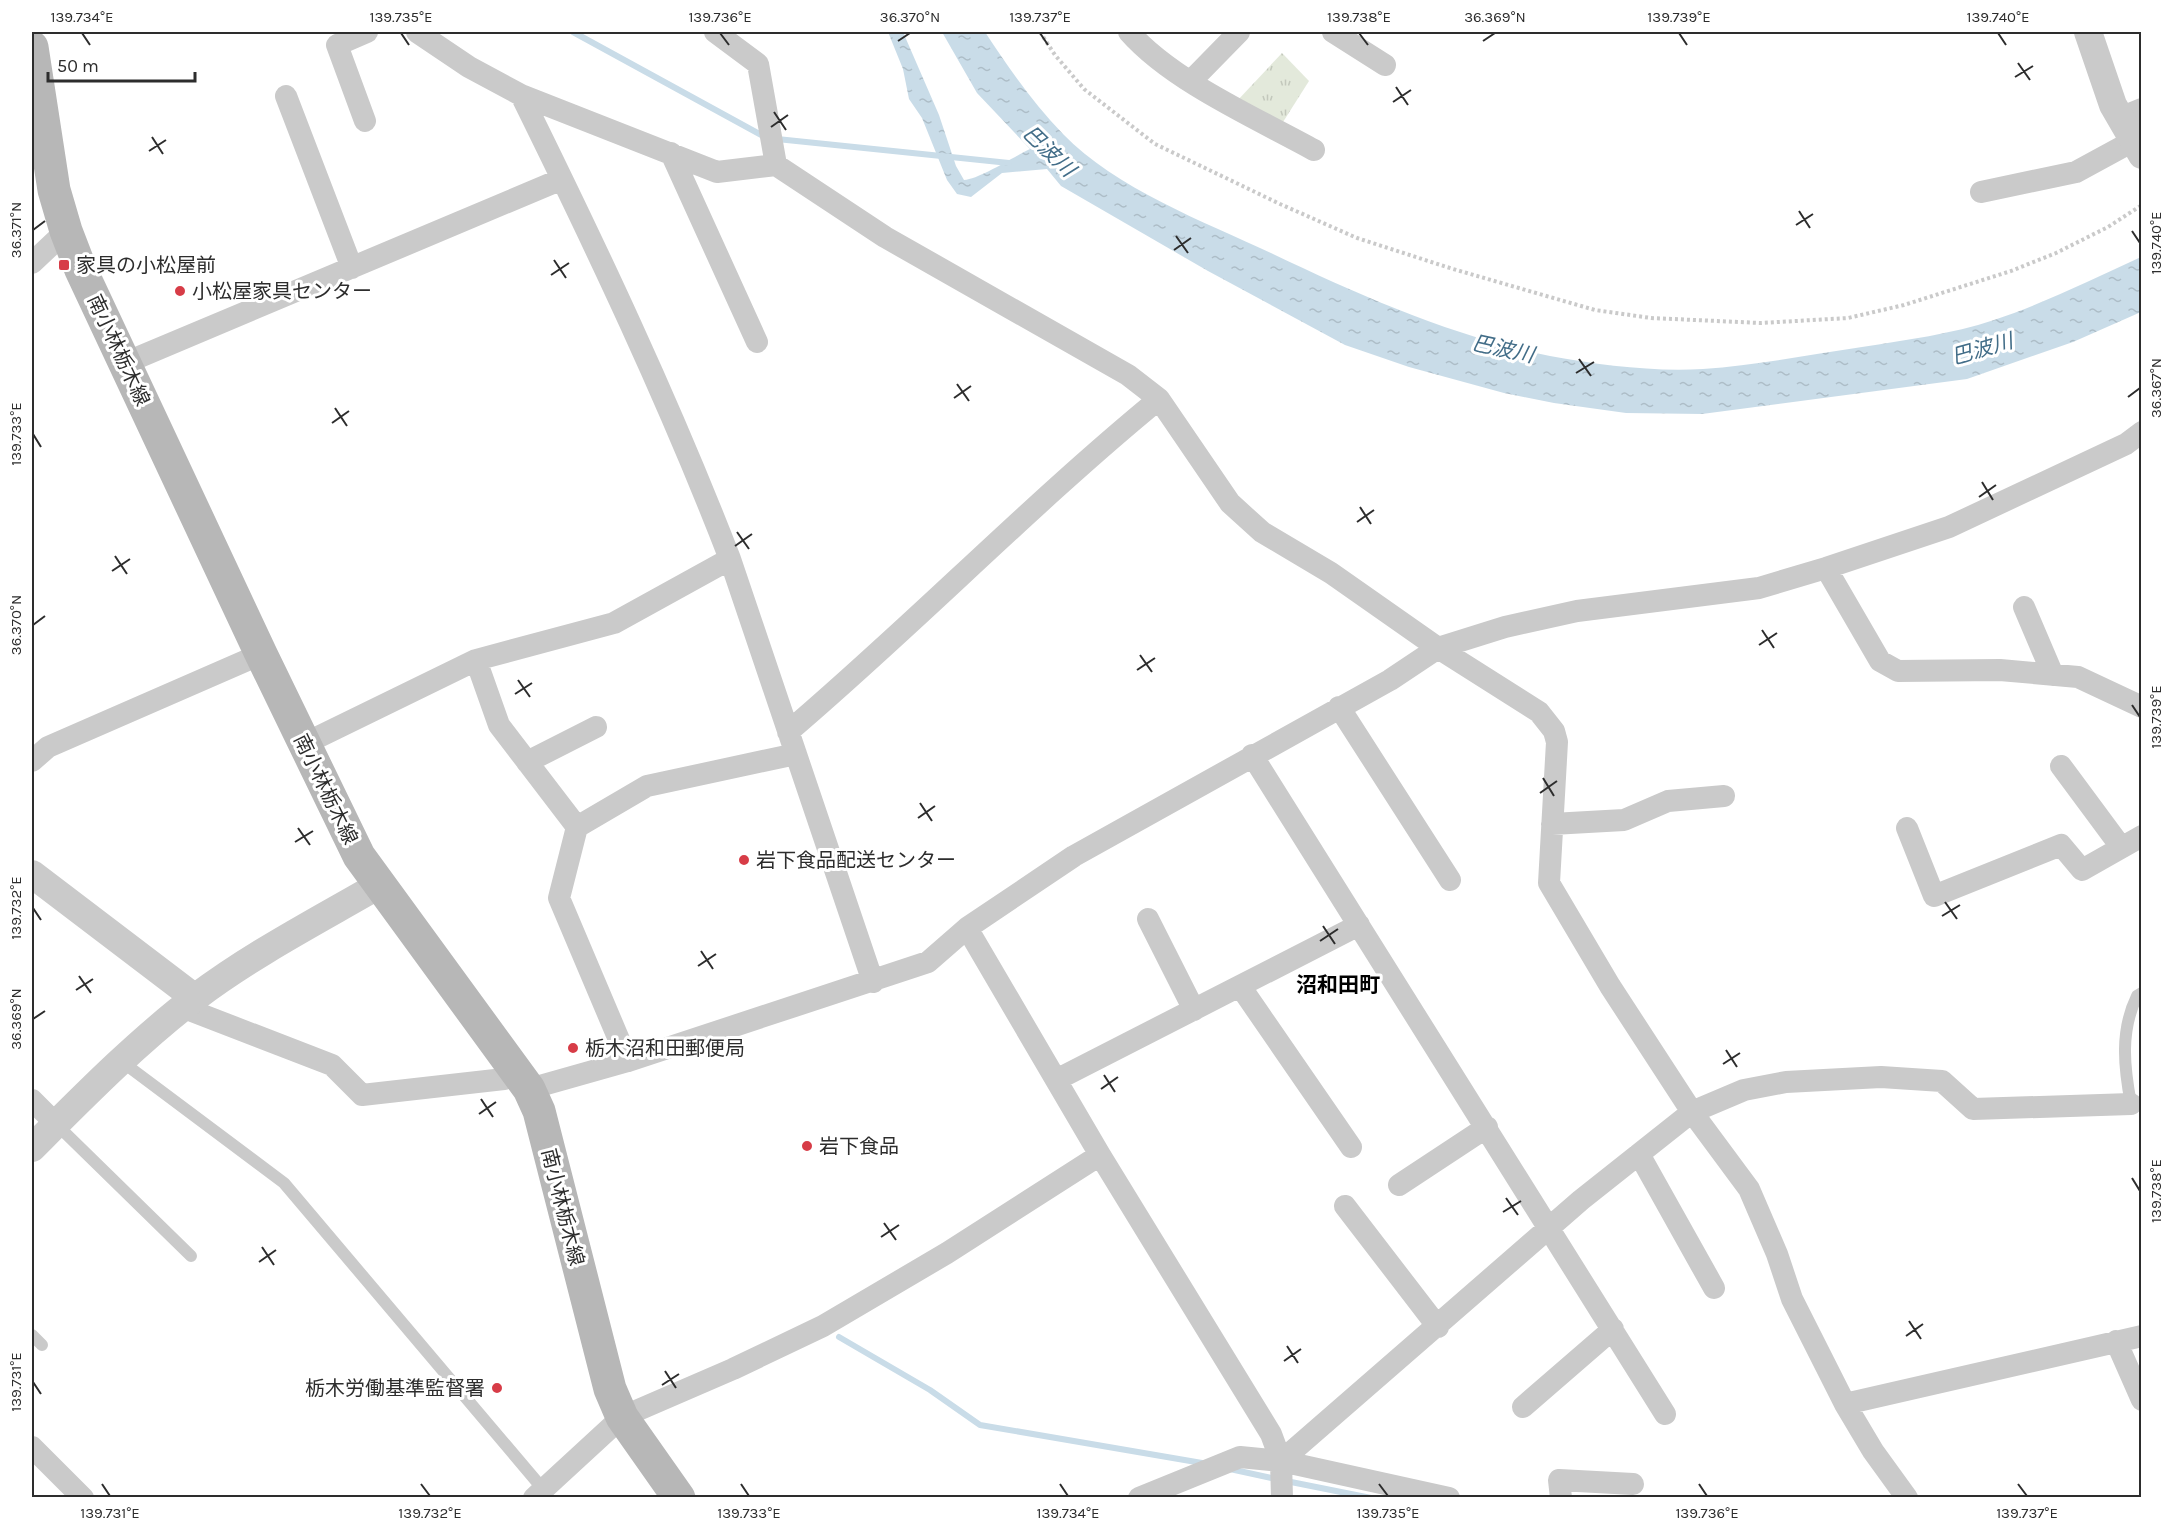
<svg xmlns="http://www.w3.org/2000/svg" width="2173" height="1529" font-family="Karla,'Noto Sans JP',sans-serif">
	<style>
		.park { fill: url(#park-tufts) }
		.water { fill: url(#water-ripples) }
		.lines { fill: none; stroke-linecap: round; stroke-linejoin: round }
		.stream { stroke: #c9dce8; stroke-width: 6 }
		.path { stroke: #cacaca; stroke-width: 4; stroke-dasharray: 3 3; stroke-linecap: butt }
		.service { stroke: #cacaca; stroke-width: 12 }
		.minor { stroke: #cacaca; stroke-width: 22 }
		.tertiary { stroke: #cacaca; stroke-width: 28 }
		.secondary { stroke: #b7b7b7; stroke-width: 33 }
		.ticks { fill: none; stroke: #2d2d2d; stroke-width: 2 }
		.poi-dot { fill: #d73c47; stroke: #fff; stroke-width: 2 }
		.labels { text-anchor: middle; stroke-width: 6; stroke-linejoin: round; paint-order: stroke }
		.poi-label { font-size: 20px; fill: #2d2d2d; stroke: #fff; text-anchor: start }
		.street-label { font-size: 20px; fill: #2d2d2d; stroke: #fff }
		.water-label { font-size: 21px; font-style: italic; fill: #426d88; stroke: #fff }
		.neighbourhood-label { font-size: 21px; font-weight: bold; fill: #000; stroke: #fff }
		.neatline { fill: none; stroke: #2d2d2d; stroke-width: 2 }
		.ticks-label { font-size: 15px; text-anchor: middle; fill: #2d2d2d }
	</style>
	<defs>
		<pattern id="park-tufts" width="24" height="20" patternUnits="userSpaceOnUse" patternTransform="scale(1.5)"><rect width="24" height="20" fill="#e3e9db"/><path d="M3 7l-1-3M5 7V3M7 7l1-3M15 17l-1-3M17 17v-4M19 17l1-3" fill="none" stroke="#c3c8bc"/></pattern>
		<pattern id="water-ripples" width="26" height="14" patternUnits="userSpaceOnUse" patternTransform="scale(1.5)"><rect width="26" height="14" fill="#c9dce8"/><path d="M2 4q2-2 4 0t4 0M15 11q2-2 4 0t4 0" fill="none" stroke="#adbdc7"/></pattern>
	</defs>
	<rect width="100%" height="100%" fill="#fff"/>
	<path class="park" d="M 1282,53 L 1309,81 L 1283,122 L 1237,101 Z"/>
	<path class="water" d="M 888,32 L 903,32 L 939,115 L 956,166 L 964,180 C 980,179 1013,157 1030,149 L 977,93 L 942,32 L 985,32 C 1008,67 1033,103 1063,134 C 1116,189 1205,222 1273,254 C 1361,296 1454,337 1550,356 C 1599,365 1653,372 1703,369 C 1756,365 1809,355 1862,347 C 1906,340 1952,334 1994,320 C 2045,303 2093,279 2141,257 L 2141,312 L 2073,342 L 1967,379 L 1702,414 L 1626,413 L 1554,403 L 1504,393 L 1409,367 L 1345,345 L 1208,271 L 1061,186 L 1047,169 L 1002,173 L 971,197 L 957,194 L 947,180 L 922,118 L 909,99 L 903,69 Z"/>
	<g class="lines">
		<path class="stream" d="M 573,32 L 765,137
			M 777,139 L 1009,163
			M 839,1337 L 930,1390 L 980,1425 L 1202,1463
			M 1230,1469 L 1276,1479
			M 1286,1481 L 1371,1498"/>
		<path class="path" d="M 1040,32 L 1055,55 L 1084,89 L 1155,144 L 1280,204 L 1357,238 L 1453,269 L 1595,310 L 1651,318 L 1761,323 L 1848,318 L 1904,305 L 2011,271 L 2056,253 L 2108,227 L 2142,205"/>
		<path class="service" d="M 121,1061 L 284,1183 L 543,1489
			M 2131,1104 C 2124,1067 2120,1031 2137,996 L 2142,993
			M 56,1124 L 191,1256
			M 32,1335 L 42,1345"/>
		<path class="minor" d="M 417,32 L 469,67 L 521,95 L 717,172 L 776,165 L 885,237 L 1128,375 L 1159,399 L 1230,503 L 1262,532 L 1331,573 L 1438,648 L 1539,712 L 1554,731 L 1557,742 L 1549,883 L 1610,986 L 1692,1112 L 1749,1189 L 1777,1254 L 1792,1299 L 1845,1404 L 1873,1451 L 1907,1498
			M 715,32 L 758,64 L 776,165
			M 1129,32 C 1172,81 1256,118 1314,150
			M 1333,32 L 1385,65
			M 1191,81 L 1239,32
			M 521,95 C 596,247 669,401 730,559 L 873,982
			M 286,96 L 352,268
			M 2120,118 L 2142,109
			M 365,121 L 337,45 L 367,32
			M 671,153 L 757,342
			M 1981,192 L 2076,172 L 2133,141
			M 32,263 L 66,231
			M 125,363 L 562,179
			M 1826,568 L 1880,661 L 1898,671 L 2000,670 L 2078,677 L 2142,707
			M 2024,607 L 2053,675
			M 476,660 L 499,725 L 577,827
			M 1339,707 L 1450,880
			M 788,732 C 915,624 1031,504 1159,399
			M 304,744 L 476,660 L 614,623 L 730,559
			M 1252,755 L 1665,1414
			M 32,761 L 48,747 L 261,654
			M 527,762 L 596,727
			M 2061,766 L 2121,847
			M 1552,824 L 1624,820 L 1668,801 L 1724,796
			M 1907,828 L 1934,896 L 2061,845 L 2082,870 L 2142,836
			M 1148,919 L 1194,1010
			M 967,928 L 1100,1155 L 1271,1434 L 1281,1461 L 1282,1498
			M 1240,986 L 1351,1147
			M 195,998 L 192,1011 L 332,1065 L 362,1095 L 504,1079 L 515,1069
			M 628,1061 L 559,898 L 577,827 L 647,786 L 796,754
			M 1056,1080 L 1359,925
			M 529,1089 L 628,1061 L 928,962 L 967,928 L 1074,856 L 1390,680 L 1438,648 L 1505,627 L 1577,611 L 1759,588 L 1826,568 L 1949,527 L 2126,444 L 2142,432
			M 32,1100 L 56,1124
			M 1639,1154 L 1714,1288
			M 1399,1185 L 1487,1127
			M 1345,1206 L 1438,1327
			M 2116,1341 L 2142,1400
			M 1845,1404 L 2142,1336
			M 1523,1407 L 1613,1329
			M 32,1447 L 83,1498
			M 1281,1461 L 1581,1200 L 1692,1112 L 1744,1090 L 1786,1082 L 1881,1077 L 1942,1081 L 1973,1109 L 2131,1104
			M 534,1498 L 622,1417 L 733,1369 L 823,1326 L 947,1253 L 1100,1155
			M 1139,1498 L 1240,1457 L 1281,1461 L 1449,1498
			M 1561,1498 L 1559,1480 L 1633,1484"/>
		<path class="tertiary" d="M 2088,32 L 2113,105 L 2142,155
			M 32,874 L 195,998
			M 32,1148 C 84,1096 137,1042 196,997 C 253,954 317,921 379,885"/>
		<path class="secondary" d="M 32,47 L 54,190 L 66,231 L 81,270 L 261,654 L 359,856 L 529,1089 L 539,1111 L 610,1389 L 622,1417 L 679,1498"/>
	</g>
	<path class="ticks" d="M 82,33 L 90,45M 401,33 L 409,45M 720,33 L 729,45M 1040,33 L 1048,45M 1359,33 L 1368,45M 1679,33 L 1687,45M 1998,33 L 2006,45M 898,41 L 910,33M 1483,41 L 1495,33M 2018,63 L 2030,80M 2015,77 L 2033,66M 1396,87 L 1408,105M 1393,102 L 1411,90M 774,112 L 786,130M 771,127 L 788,115M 152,137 L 163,154M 149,151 L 166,140M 1799,211 L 1810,228M 1796,225 L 1813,214M 33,230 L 45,221M 2132,231 L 2140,243M 1176,236 L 1188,253M 1174,250 L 1191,238M 554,260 L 566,278M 551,275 L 569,263M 1579,359 L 1591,376M 1576,373 L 1594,362M 957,384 L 969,401M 2128,397 L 2140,388M 954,398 L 971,386M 335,408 L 347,426M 332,423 L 349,411M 33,434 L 41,447M 1982,482 L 1993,500M 1979,497 L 1996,485M 1360,507 L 1371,524M 1357,522 L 1374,510M 737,532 L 749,549M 735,546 L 752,534M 115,556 L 127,574M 112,571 L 130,559M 33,625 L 45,616M 1762,630 L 1774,648M 1759,645 L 1777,633M 1140,655 L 1152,672M 1137,670 L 1155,658M 518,680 L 530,697M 515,694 L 532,683M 2132,705 L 2140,717M 1543,778 L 1554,796M 1540,793 L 1557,781M 920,803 L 932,821M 918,818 L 935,806M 298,828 L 310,845M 295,842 L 313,831M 1945,902 L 1957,919M 33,908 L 41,920M 1942,916 L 1960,905M 1323,926 L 1335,944M 1320,941 L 1338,929M 701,951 L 713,969M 698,966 L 716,954M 79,976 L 91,993M 76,990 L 93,979M 33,1019 L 45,1011M 1726,1050 L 1737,1067M 1723,1064 L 1740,1053M 1104,1075 L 1115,1092M 1101,1089 L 1118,1077M 481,1099 L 493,1117M 479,1114 L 496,1102M 2132,1178 L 2140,1191M 1506,1198 L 1518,1215M 1503,1212 L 1521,1201M 884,1223 L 896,1240M 881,1237 L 899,1225M 262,1247 L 274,1265M 259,1262 L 276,1250M 1909,1321 L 1921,1339M 1906,1336 L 1923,1324M 1287,1346 L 1298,1363M 1284,1361 L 1301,1349M 665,1371 L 676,1388M 33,1382 L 41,1394M 662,1385 L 679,1374M 102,1484 L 110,1496M 421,1484 L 430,1496M 741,1484 L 749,1496M 1060,1484 L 1068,1496M 1379,1484 L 1388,1496M 1699,1484 L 1707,1496M 2018,1484 L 2027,1496"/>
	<g class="poi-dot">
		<rect x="58" y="259" width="12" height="12" rx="3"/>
		<circle cx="180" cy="291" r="6"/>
		<circle cx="744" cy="860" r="6"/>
		<circle cx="573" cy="1048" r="6"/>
		<circle cx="807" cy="1146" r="6"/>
		<circle cx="497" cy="1388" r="6"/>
	</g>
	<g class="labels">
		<g class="poi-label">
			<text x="76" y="272">家具の小松屋前</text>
			<text x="192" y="298">小松屋家具センター</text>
			<text x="756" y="867">岩下食品配送センター</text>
			<text x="585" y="1055">栃木沼和田郵便局</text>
			<text x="819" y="1153">岩下食品</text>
			<text x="485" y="1395" text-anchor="end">栃木労働基準監督署</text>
		</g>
		<g class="street-label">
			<text transform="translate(119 350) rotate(65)" y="7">南小林栃木線</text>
			<text transform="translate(326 789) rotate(64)" y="7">南小林栃木線</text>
			<text transform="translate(563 1207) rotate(76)" y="7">南小林栃木線</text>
		</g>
		<g class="water-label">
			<text transform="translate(1049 151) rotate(44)" y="7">巴波川</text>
			<text transform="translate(1503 349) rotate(12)" y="7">巴波川</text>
			<text transform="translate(1982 349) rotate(-16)" y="7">巴波川</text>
		</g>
		<g class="neighbourhood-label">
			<text x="1338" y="992">沼和田町</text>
		</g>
	</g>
	<rect width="2173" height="1529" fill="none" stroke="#ffffff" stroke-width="66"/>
	<path d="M48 72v9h147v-9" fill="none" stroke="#2d2d2d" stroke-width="3"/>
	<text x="57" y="72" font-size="18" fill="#2d2d2d" stroke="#ffffff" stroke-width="4.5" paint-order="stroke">50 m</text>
	<rect x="33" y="33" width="2107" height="1463" class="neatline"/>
	<g class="ticks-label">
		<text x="82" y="22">139.734°E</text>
		<text x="401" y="22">139.735°E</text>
		<text x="720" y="22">139.736°E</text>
		<text x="910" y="22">36.370°N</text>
		<text x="1040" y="22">139.737°E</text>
		<text x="1359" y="22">139.738°E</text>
		<text x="1495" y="22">36.369°N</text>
		<text x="1679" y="22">139.739°E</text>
		<text x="1998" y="22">139.740°E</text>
		<text transform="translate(16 230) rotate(-90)" y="5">36.371°N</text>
		<text transform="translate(2156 243) rotate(-90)" y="5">139.740°E</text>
		<text transform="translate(2156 388) rotate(-90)" y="5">36.367°N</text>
		<text transform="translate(16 434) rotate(-90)" y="5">139.733°E</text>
		<text transform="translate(16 625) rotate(-90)" y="5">36.370°N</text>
		<text transform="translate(2156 717) rotate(-90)" y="5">139.739°E</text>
		<text transform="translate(16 908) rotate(-90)" y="5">139.732°E</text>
		<text transform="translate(16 1019) rotate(-90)" y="5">36.369°N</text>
		<text transform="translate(2156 1191) rotate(-90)" y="5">139.738°E</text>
		<text transform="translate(16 1382) rotate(-90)" y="5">139.731°E</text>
		<text x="110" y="1518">139.731°E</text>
		<text x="430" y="1518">139.732°E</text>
		<text x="749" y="1518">139.733°E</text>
		<text x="1068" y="1518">139.734°E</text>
		<text x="1388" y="1518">139.735°E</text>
		<text x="1707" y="1518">139.736°E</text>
		<text x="2027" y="1518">139.737°E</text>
	</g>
</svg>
